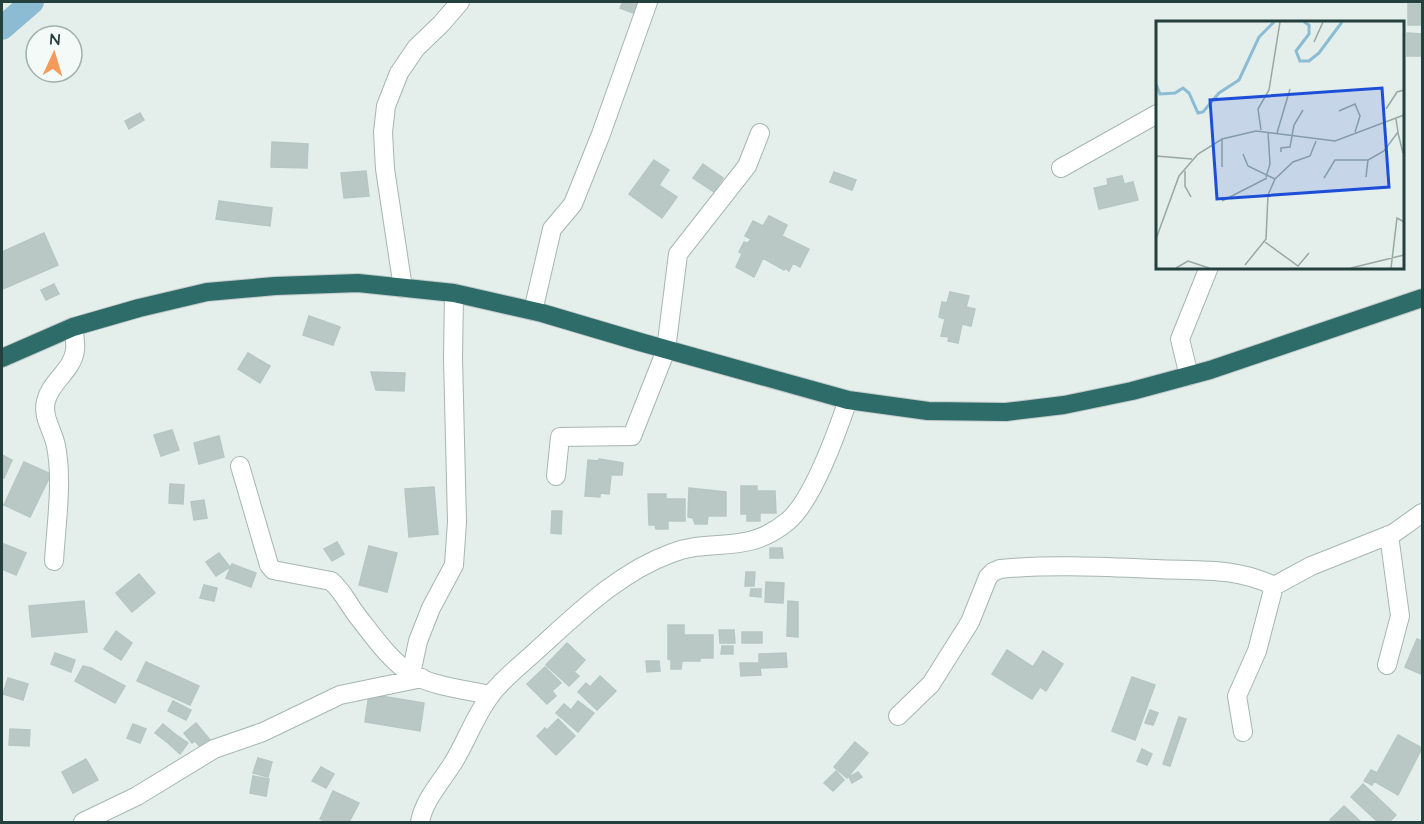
<svg xmlns="http://www.w3.org/2000/svg" width="1424" height="824" font-family="Quicksand,sans-serif">
	<style>
		.lines { fill: none; stroke-linecap: round; stroke-linejoin: round }
		.river { stroke: #8bbcd3; stroke-width: 24 }
		.building { fill: #b9c8c4; stroke: #b6c7c3; stroke-width: 1.5 }
		.minor-casing { stroke: #a6b6b3; stroke-width: 20 }
		.highway-casing { stroke: #c1cac9; stroke-width: 20 }
		.minor { stroke: #fff; stroke-width: 18 }
		.highway { stroke: #2e6c6a; stroke-width: 18 }
		.inset-river { fill: none; stroke: #8bbcd3; stroke-width: 3 }
		.inset-road { fill: none; stroke: #97a8a5; stroke-width: 1.5 }
		.view { fill: #1d4ed8; fill-opacity: 0.15; stroke: #1d4ed8; stroke-width: 3 }
		.inset-edge { fill: none; stroke: #23403d; stroke-width: 3 }
	</style>
	<rect width="100%" height="100%" fill="#e4eeeb"/>
	<g class="lines">
		<path class="river" d="M 2,28 L 32,2"/>
	</g>
	<path class="building" d="M 623,2 L 644,2 L 639,15 L 620,8 Z
		M 1408,4 L 1422,4 L 1422,25 L 1408,25 Z
		M 1407,33 L 1422,34 L 1422,56 L 1407,56 Z
		M 140,113 L 144,120 L 129,129 L 125,121 Z
		M 272,142 L 308,144 L 307,168 L 271,167 Z
		M 654,160 L 669,170 L 659,185 L 677,197 L 662,218 L 629,194 Z
		M 703,164 L 723,178 L 714,192 L 693,178 Z
		M 366,171 L 369,196 L 344,198 L 341,173 Z
		M 834,172 L 856,180 L 852,190 L 830,182 Z
		M 1122,176 L 1124,184 L 1133,182 L 1138,200 L 1099,209 L 1094,188 L 1108,185 L 1107,179 Z
		M 219,201 L 272,208 L 270,226 L 216,219 Z
		M 769,216 L 787,225 L 782,236 L 809,249 L 800,267 L 793,263 L 789,271 L 785,268 L 784,270 L 763,258 L 754,277 L 736,267 L 742,254 L 739,252 L 744,242 L 748,243 L 751,239 L 745,236 L 753,221 L 763,226 Z
		M 44,233 L 58,265 L 3,289 L 2,284 L 2,252 Z
		M 54,284 L 59,294 L 46,300 L 41,290 Z
		M 950,292 L 969,296 L 966,307 L 975,309 L 971,326 L 962,324 L 958,343 L 948,341 L 949,337 L 941,336 L 945,319 L 939,317 L 942,302 L 947,303 Z
		M 309,316 L 340,327 L 333,345 L 303,335 Z
		M 248,353 L 270,366 L 260,383 L 238,369 Z
		M 371,372 L 405,373 L 404,391 L 376,390 Z
		M 172,430 L 179,450 L 161,456 L 154,435 Z
		M 219,436 L 224,457 L 199,464 L 194,443 Z
		M 2,455 L 12,460 L 4,478 L 2,477 Z
		M 599,459 L 623,463 L 622,475 L 611,475 L 609,494 L 600,493 L 600,497 L 585,496 L 588,460 L 599,461 Z
		M 24,462 L 51,474 L 30,517 L 4,505 Z
		M 170,484 L 184,485 L 183,504 L 169,503 Z
		M 741,486 L 757,486 L 757,491 L 775,491 L 776,513 L 760,513 L 760,521 L 747,521 L 747,514 L 741,514 Z
		M 434,487 L 438,534 L 409,537 L 405,489 Z
		M 689,488 L 726,492 L 726,516 L 708,516 L 707,524 L 695,524 L 693,518 L 688,517 Z
		M 648,494 L 666,494 L 666,499 L 685,499 L 685,521 L 668,521 L 668,529 L 656,529 L 655,525 L 649,525 Z
		M 204,500 L 207,518 L 194,520 L 191,502 Z
		M 552,511 L 562,511 L 561,534 L 551,533 Z
		M 337,542 L 344,554 L 332,561 L 324,549 Z
		M 4,544 L 26,553 L 16,575 L 2,569 L 2,551 Z
		M 369,546 L 397,553 L 387,592 L 359,585 Z
		M 770,548 L 782,548 L 783,558 L 770,558 Z
		M 219,553 L 230,567 L 216,576 L 206,562 Z
		M 232,564 L 256,573 L 251,587 L 226,578 Z
		M 746,572 L 755,572 L 754,586 L 745,586 Z
		M 139,574 L 155,593 L 132,612 L 116,593 Z
		M 766,582 L 784,583 L 783,603 L 765,602 Z
		M 204,585 L 217,588 L 214,601 L 200,598 Z
		M 751,589 L 761,589 L 761,597 L 750,596 Z
		M 84,601 L 87,632 L 32,637 L 29,606 Z
		M 788,601 L 798,602 L 798,637 L 787,636 Z
		M 668,625 L 684,625 L 684,635 L 713,635 L 713,658 L 700,658 L 700,661 L 682,661 L 681,669 L 671,669 L 671,660 L 668,659 Z
		M 719,630 L 734,630 L 735,643 L 720,643 Z
		M 116,631 L 132,643 L 121,660 L 104,649 Z
		M 742,632 L 762,632 L 762,643 L 742,643 Z
		M 1417,639 L 1422,641 L 1421,674 L 1405,667 Z
		M 567,643 L 585,660 L 574,672 L 579,676 L 569,686 L 546,665 Z
		M 722,646 L 733,646 L 733,654 L 721,654 Z
		M 1007,650 L 1033,667 L 1043,651 L 1063,664 L 1046,691 L 1040,687 L 1032,699 L 992,674 Z
		M 55,653 L 75,660 L 71,672 L 51,664 Z
		M 786,653 L 787,667 L 760,668 L 761,675 L 741,676 L 740,663 L 759,663 L 759,654 Z
		M 646,661 L 659,661 L 660,671 L 647,672 Z
		M 146,662 L 199,686 L 190,705 L 137,681 Z
		M 83,666 L 91,668 L 125,686 L 115,703 L 75,681 Z
		M 545,667 L 561,683 L 552,691 L 556,696 L 547,704 L 527,684 Z
		M 600,676 L 616,691 L 597,710 L 578,692 L 586,683 L 590,687 Z
		M 1132,677 L 1155,685 L 1135,740 L 1112,731 Z
		M 8,678 L 28,684 L 23,700 L 3,694 Z
		M 369,694 L 424,703 L 420,731 L 365,722 Z
		M 173,701 L 191,710 L 186,720 L 168,711 Z
		M 578,701 L 594,713 L 578,732 L 556,713 L 564,704 L 571,710 Z
		M 1150,710 L 1158,713 L 1153,725 L 1145,723 Z
		M 1179,717 L 1186,719 L 1170,766 L 1163,764 Z
		M 558,719 L 575,736 L 556,755 L 537,736 L 545,728 L 547,730 Z
		M 196,723 L 210,740 L 201,748 L 195,741 L 192,743 L 184,733 Z
		M 133,724 L 146,729 L 140,743 L 127,738 Z
		M 163,724 L 175,734 L 168,743 L 155,733 Z
		M 10,729 L 30,730 L 29,746 L 9,745 Z
		M 175,734 L 188,743 L 180,754 L 168,743 Z
		M 1398,735 L 1422,748 L 1398,795 L 1374,781 L 1372,785 L 1364,781 L 1371,770 L 1377,773 Z
		M 855,742 L 868,753 L 847,778 L 834,767 Z
		M 1142,749 L 1152,754 L 1147,765 L 1137,761 Z
		M 258,758 L 272,762 L 268,777 L 253,773 Z
		M 86,759 L 98,780 L 73,793 L 62,772 Z
		M 321,767 L 334,774 L 326,788 L 312,781 Z
		M 836,771 L 844,780 L 833,791 L 824,783 Z
		M 858,772 L 862,777 L 852,783 L 849,777 Z
		M 253,776 L 269,779 L 266,796 L 250,793 Z
		M 1363,784 L 1396,815 L 1389,822 L 1378,822 L 1351,797 Z
		M 333,791 L 359,803 L 349,822 L 328,822 L 320,819 Z
		M 1344,806 L 1361,822 L 1333,822 L 1330,820 Z"/>
	<g class="lines">
		<g class="minor-casing">
			<path id="minor" d="M 1061,168 L 1157,114
				M 403,288 L 385,169 L 383,132 L 386,106 L 399,73 L 416,48 L 441,24 L 460,2
				M 533,311 L 552,229 L 573,204 L 601,134 L 648,2
				M 1189,376 L 1180,339 L 1209,267
				M 240,466 L 269,565 L 273,570 L 331,581 C 343,591 349,606 359,618 C 374,637 389,659 410,673 C 430,686 467,690 491,695
				M 556,476 L 560,437 L 632,436 L 666,350 L 678,254 L 747,166 L 760,133
				M 54,561 C 56,526 63,481 56,446 C 53,430 42,418 46,401 C 50,382 73,370 75,350 C 76,343 74,334 73,327
				M 1387,665 L 1400,616 L 1389,535
				M 411,674 L 418,641 L 431,608 L 454,565 L 457,522 L 453,358 L 454,293
				M 898,716 L 931,684 L 970,622 L 988,577 L 993,572 L 1000,569 C 1052,564 1104,567 1156,569 C 1197,571 1236,567 1274,586
				M 1243,732 L 1237,696 L 1257,651 L 1274,586 L 1311,566 L 1394,533 L 1422,513
				M 83,822 L 137,796 L 214,749 L 263,732 L 340,695 L 422,678
				M 420,822 C 424,800 441,782 453,763 C 466,742 475,716 490,696 C 502,679 521,665 536,651 C 577,614 619,572 672,553 C 714,537 746,556 788,521 C 813,500 837,432 848,400"/>
		</g>
		<g class="highway-casing">
			<path id="highway" d="M 2,358 L 73,327 L 139,308 L 207,292 L 275,286 L 358,283 L 454,293 L 542,313 L 640,342 L 848,400 L 928,411 L 1006,412 L 1064,405 L 1132,391 L 1210,370 L 1422,298"/>
		</g>
		<use href="#minor" class="minor"/>
		<use href="#highway" class="highway"/>
	</g>
	<g transform="translate(1156 21)">
		<rect width="248" height="248" fill="#e4eeeb"/>
		<path class="inset-river" d="M 148,1 L 153,4 L 153,13 L 140,30 L 144,40 L 153,40 L 163,32 L 186,1M 0,63 L 4,73 L 19,72 L 27,67 L 33,72 L 42,92 L 47,91 L 63,72 L 83,59 L 103,16 L 118,1"/>
		<path class="inset-road" d="M 158,21 L 167,1M 230,88 L 241,71 L 248,69M 183,90 L 199,83 L 204,95 L 199,111M 105,109 L 102,88 L 113,69 L 124,1M 121,112 L 134,68M 242,112 L 247,132M 125,131 L 125,127 L 134,126 L 138,104 L 147,89M 87,133 L 92,145 L 119,158M 0,135 L 36,138M 66,146 L 66,118M 29,150 L 29,165 L 35,176M 110,156 L 114,143 L 112,111M 210,156 L 212,139 L 228,130 L 242,111 L 240,98M 168,157 L 179,139 L 212,139M 66,180 L 111,157M 0,218 L 23,155 L 42,133 L 66,118 L 100,110 L 179,120 L 248,94M 109,221 L 142,245 L 153,232M 89,244 L 110,218 L 112,174 L 119,158 L 137,141 L 154,135 L 160,120M 20,247 L 32,240 L 53,247M 195,247 L 248,234M 235,247 L 241,197 L 248,201"/>
		<path class="view" d="M 226,67 L 233,166 L 61,178 L 54,79 Z"/>
		<rect width="248" height="248" class="inset-edge"/>
	</g>
	<rect width="1424" height="824" fill="none" stroke="#23403d" stroke-width="6"/>
	<g transform="translate(54 54) rotate(4)"><circle r="28" fill="#f4faf8" stroke="#a0b0ad" stroke-width="1.5"/>
	<path d="M0-4.5L10 22L0 15L-10 22Z" fill="#f49b5b"/>
	<text y="-9" font-size="16" font-weight="bold" text-anchor="middle" fill="#23403d">N</text>
	</g>
</svg>
